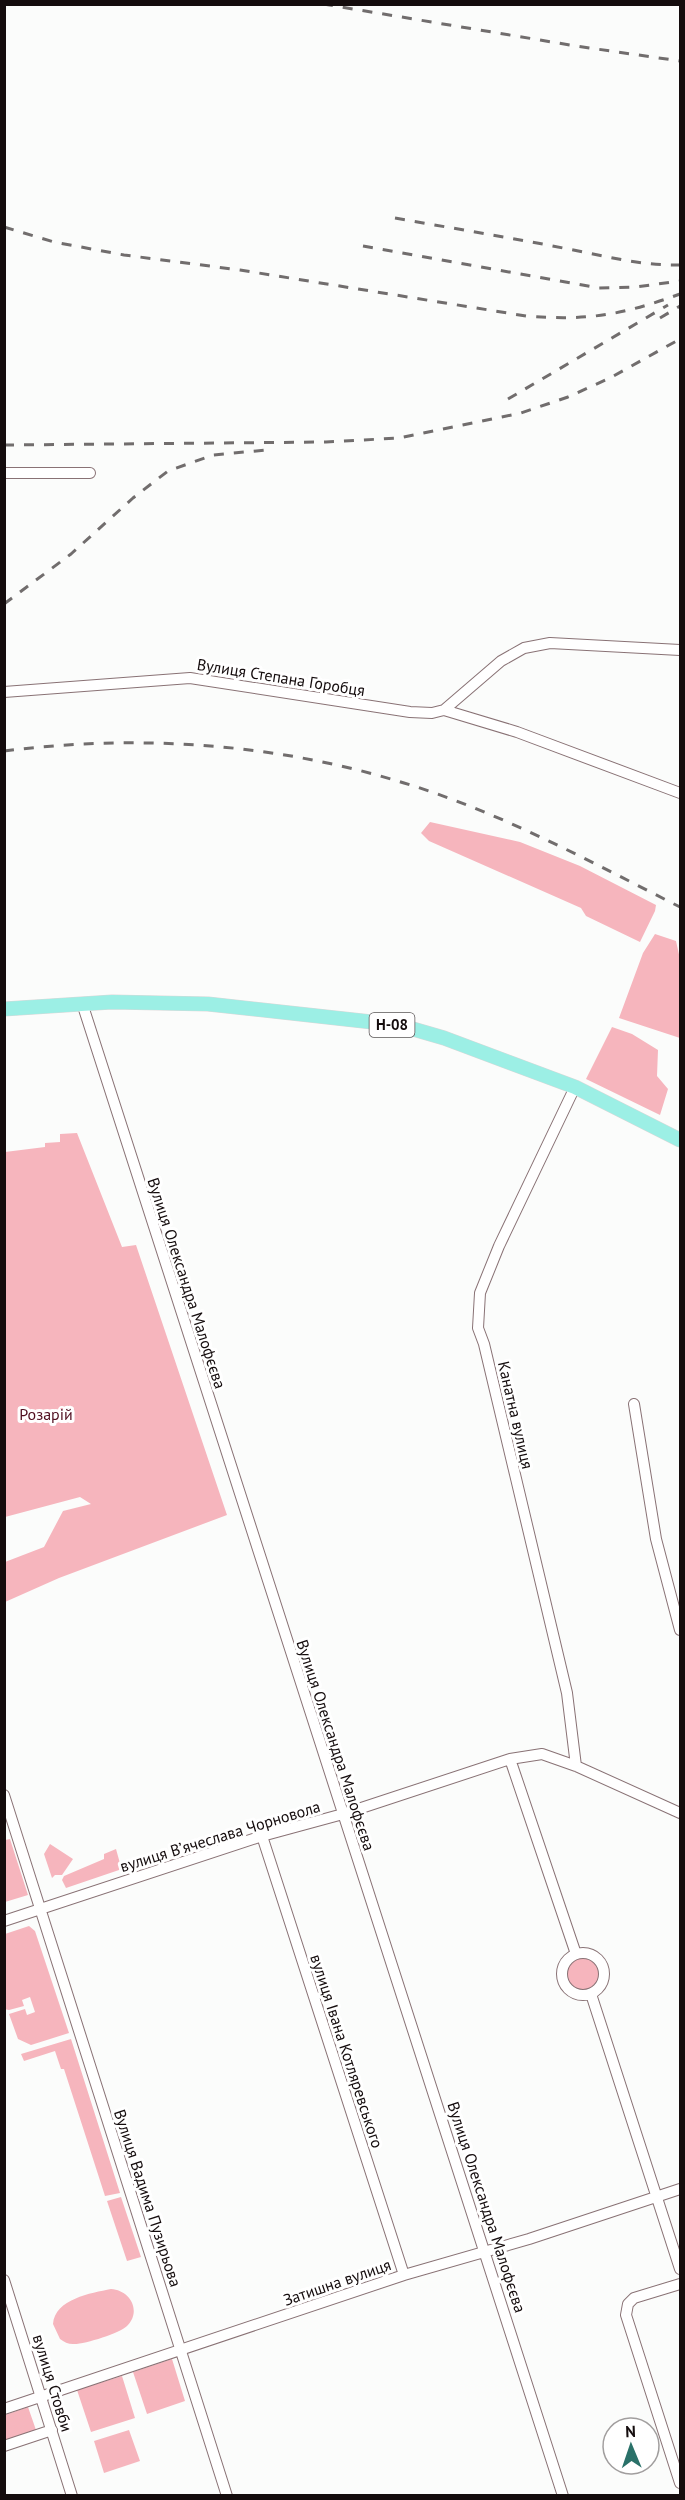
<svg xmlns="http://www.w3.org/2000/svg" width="685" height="2500" font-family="'PT Sans',sans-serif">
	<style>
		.green { fill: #f6b5bd }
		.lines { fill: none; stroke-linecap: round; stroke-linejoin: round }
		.minor-casing { stroke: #897275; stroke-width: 12 }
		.major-casing { stroke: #d9d8d8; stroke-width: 15 }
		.minor { stroke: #fff; stroke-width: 10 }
		.major { stroke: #9cefe5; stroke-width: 14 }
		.rail { stroke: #716d6d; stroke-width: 3; stroke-dasharray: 10 10; stroke-linecap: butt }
		.labels { text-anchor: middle; stroke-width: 6; stroke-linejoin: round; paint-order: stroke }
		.shield { fill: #fff; stroke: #5a5556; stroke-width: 1.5 }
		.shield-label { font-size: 15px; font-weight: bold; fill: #140c0d }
		.street-label { font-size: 16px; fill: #140c0d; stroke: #fff }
		.park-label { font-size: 16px; fill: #500e1f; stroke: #fff }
	</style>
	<rect width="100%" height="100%" fill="#fbfcfb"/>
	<path class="green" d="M 430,822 L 520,842 L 580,866 L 656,905 L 655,911 L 640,942 L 586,916 L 581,908 L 429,841 L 421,833 Z
		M 655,934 L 676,941 L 680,959 L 680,1038 L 619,1018 L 643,953 Z
		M 612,1027 L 632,1034 L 658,1050 L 657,1076 L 668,1089 L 660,1115 L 586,1079 Z
		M 77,1133 L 122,1247 L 136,1245 L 227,1515 L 59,1578 L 5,1602 L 5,1562 L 44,1547 L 63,1511 L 91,1504 L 80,1497 L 5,1517 L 5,1152 L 45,1147 L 45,1143 L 60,1142 L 60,1134 Z
		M 10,1839 L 28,1895 L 5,1902 L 5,1840 Z
		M 50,1844 L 73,1859 L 62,1875 L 55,1875 L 52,1878 L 44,1854 Z
		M 116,1849 L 121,1867 L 119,1870 L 66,1888 L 62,1880 L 64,1876 L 104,1859 L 104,1854 Z
		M 29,1926 L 35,1931 L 69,2033 L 31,2045 L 18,2039 L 9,2014 L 25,2009 L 27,2015 L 35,2012 L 30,1997 L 22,2000 L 24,2006 L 9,2010 L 4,2009 L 5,1934 Z
		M567 1974a16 16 0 1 1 32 0a16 16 0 1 1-32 0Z
		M 71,2039 L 120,2193 L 105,2196 L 64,2069 L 61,2069 L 55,2051 L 24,2061 L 21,2054 Z
		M 121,2197 L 141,2257 L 127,2261 L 107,2201 Z
		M 111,2289 C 130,2290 142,2311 127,2326 C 120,2333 83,2345 73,2344 C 68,2344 64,2342 60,2339 L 53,2324 C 55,2299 91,2293 111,2289 Z
		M 172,2359 L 185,2401 L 147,2414 L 133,2372 Z
		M 122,2376 L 135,2418 L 91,2432 L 77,2390 Z
		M 28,2407 L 36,2430 L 5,2440 L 5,2415 Z
		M 129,2430 L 140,2461 L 104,2473 L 94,2441 Z"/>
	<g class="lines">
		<g class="minor-casing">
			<path id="minor" d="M 4,473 L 90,473
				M 4,692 L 190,678 L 410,712 L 432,713 L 444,710 L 501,661 L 524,648 L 550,643 L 680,650
				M 444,710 L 517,732 L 680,793
				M 82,1003 L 563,2496
				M 575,1087 L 499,1246 L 480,1293 L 478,1328 L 484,1344 L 567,1693 L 576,1766
				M 634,1404 L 656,1539 L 680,1630
				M 510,1759 L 576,1954
				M 4,1795 L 227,2496
				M 262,1836 L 404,2275
				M 4,1921 L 262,1836 L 343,1814 L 510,1759 L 542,1754 L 576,1766 L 680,1813
				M562 1974a21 21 0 1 1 42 0a21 21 0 1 1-42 0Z
				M 591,1994 L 680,2269
				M 4,2280 L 72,2496
				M 680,2284 L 634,2298 L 628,2304 L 626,2315 L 680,2483
				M 4,2409 L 404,2275 L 529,2239 L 680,2189
				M 4,2446 L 52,2430"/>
		</g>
		<g class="major-casing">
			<path id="major" d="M 4,1009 L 112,1002 L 208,1004 L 381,1023 L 413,1029 L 444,1038 L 575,1087 L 680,1140"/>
		</g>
		<use href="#minor" class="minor"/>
		<use href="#major" class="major"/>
		<path class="rail" d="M 323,4 L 576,46 L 680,61
			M 395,218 C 451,228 507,237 563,248 C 602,255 640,266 680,265
			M 4,227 L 54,242 L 124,255 L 240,270 L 526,316 C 588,321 622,315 680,294
			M 363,246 L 599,288 L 636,287 L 680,281
			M 660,318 L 680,306
			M 508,399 L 668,305
			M 4,445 L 326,442 L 399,438 L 521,413 L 568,397 L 610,378 L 680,339
			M 4,604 L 71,554 L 133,498 L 168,471 L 213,455 L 266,450
			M 4,751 C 137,734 276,743 404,783 C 500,812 591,862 680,907"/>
	</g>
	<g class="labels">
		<rect class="shield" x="369.5" y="1013" width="45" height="24" rx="4.5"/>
		<g class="shield-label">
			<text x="392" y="1030">Н-08</text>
		</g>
		<g class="street-label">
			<text transform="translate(281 677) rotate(9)" y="6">Вулиця Степана Горобця</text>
			<text transform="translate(187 1283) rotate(72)" y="6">Вулиця Олександра Малофєєва</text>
			<text transform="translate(516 1415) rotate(77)" y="6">Канатна вулиця</text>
			<text transform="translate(336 1745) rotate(72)" y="6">Вулиця Олександра Малофєєва</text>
			<text transform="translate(220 1836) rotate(-17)" y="6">вулиця Вʼячеслава Чорновола</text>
			<text transform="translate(347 2051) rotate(72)" y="6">вулиця Івана Котляревського</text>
			<text transform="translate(148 2198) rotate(72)" y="6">Вулиця Вадима Пузирьова</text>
			<text transform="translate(487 2207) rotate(72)" y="6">Вулиця Олександра Малофєєва</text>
			<text transform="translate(337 2282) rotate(-19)" y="6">Затишна вулиця</text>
			<text transform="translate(53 2383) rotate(73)" y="6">вулиця Стовби</text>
		</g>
		<g class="park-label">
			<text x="46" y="1420">Розарій</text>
		</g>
	</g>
	<rect width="685" height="2500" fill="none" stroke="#140c0d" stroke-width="12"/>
	<g transform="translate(631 2446) rotate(358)"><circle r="28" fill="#ffffff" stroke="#a19e9e" stroke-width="1.5"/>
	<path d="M0-4.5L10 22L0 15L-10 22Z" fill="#2a7169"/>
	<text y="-9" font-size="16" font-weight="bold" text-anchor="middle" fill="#140c0d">N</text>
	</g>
</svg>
